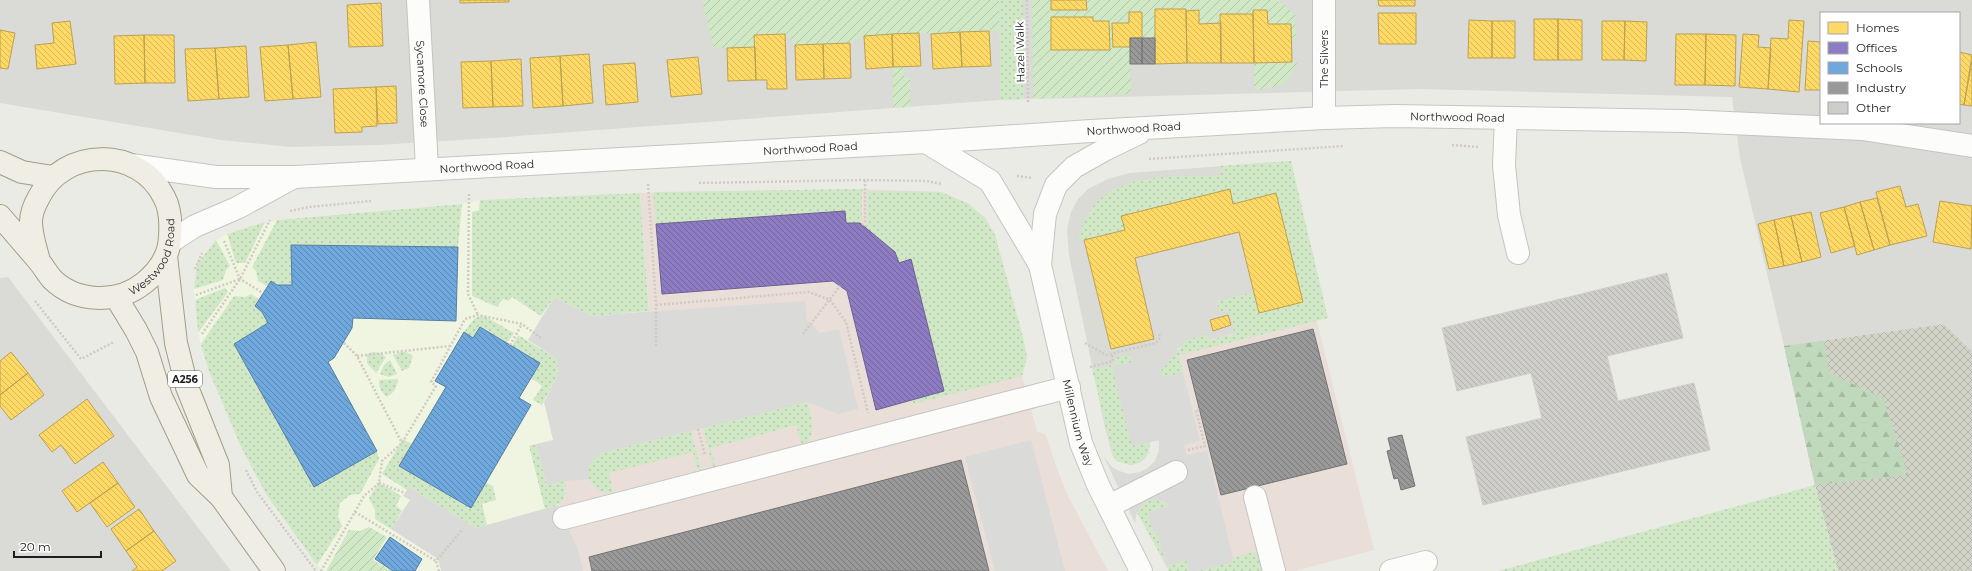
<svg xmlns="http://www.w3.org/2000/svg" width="1972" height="571" font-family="Montserrat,sans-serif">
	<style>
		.residential { fill: #dadad7; fill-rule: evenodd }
		.commercial { fill: #e9ded8 }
		.education { fill: #f0f5e1 }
		.construction { fill: url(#construction-cross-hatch) }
		.grass { fill: url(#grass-dots) }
		.forest { fill: url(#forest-firs) }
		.garden { fill: url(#garden-furrows); fill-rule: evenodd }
		.parking { fill: #dadad8 }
		.homes { fill: url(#homes-back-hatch); stroke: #bba150 }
		.offices { fill: url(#offices-back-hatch); stroke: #6c6091 }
		.schools { fill: url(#schools-back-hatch); stroke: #567ea3 }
		.industry { fill: url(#industry-back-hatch); stroke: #747474 }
		.building { fill: url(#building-back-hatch); stroke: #cecdc8 }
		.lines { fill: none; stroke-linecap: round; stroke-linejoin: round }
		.minor-casing { stroke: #c4c4c2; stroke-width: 24 }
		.major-casing { stroke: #a09e84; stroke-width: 24 }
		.path { stroke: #d1c9c3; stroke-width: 2.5; stroke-dasharray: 2 2; stroke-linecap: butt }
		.minor { stroke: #fcfcfb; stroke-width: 22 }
		.major { stroke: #f0eee4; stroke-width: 22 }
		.labels { text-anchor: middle; stroke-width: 4; stroke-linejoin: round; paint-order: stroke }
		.shield { fill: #fff; stroke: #616161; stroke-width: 1 }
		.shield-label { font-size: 10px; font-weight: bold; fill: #1d1d1d }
		.street-label { font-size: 11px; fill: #1d1d1d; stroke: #fff }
	</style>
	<defs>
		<pattern id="construction-cross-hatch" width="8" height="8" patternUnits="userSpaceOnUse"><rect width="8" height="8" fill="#d2d4c8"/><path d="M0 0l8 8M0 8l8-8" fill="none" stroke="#b4b6ab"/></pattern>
		<pattern id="grass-dots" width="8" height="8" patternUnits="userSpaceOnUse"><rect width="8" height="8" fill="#d0e8c6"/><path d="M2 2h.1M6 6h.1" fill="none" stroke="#b2c7aa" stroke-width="1.8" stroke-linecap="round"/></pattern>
		<pattern id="forest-firs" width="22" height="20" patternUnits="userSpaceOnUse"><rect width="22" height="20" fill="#c0d9bc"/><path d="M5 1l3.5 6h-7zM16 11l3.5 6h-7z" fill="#a5baa1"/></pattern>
		<pattern id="garden-furrows" width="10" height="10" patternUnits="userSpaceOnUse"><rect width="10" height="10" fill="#d0e8c6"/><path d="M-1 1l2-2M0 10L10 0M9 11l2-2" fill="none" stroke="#b2c7aa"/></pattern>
		<pattern id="homes-back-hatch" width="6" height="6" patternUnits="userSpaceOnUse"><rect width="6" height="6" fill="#ffd966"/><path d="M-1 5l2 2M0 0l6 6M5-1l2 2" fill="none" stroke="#daba58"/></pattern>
		<pattern id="offices-back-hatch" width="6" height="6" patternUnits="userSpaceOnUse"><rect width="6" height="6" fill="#8e7cc3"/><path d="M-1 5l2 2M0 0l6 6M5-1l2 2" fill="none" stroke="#73659e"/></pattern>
		<pattern id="schools-back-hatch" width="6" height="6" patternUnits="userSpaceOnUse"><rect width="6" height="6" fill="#6fa8dc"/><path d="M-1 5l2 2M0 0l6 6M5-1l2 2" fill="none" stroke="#5b88b2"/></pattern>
		<pattern id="industry-back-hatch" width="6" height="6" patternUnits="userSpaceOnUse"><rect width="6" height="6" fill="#999"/><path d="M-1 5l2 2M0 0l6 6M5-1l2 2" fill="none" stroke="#7c7c7c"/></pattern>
		<pattern id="building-back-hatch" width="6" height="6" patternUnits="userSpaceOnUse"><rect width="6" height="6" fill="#cecdc9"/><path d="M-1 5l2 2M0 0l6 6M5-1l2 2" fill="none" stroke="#b0b0ac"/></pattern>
	</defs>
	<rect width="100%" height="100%" fill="#ebebe6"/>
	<path class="residential" d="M 0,0 L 1972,0 L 1972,351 L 1944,324 L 1784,346 L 1740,158 L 1732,97 L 1420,89 L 1000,100 L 492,138 L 378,145 L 291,147 L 221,140 L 0,103 ZM 1821,13 L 1959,13 L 1959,123 L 1821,123 Z
		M 1276,162 L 1315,313 L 1177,348 L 1200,441 L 1159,451 L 1159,440 L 1150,442 L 1149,452 L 1145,459 L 1139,463 L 1131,465 L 1117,461 L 1113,456 L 1105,428 L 1069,255 L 1067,229 L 1071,212 L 1078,199 L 1088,189 L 1108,179 L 1129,173 Z
		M 8,277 L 231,571 L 0,571 L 0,278 Z"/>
	<path class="commercial" d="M 862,189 L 941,192 L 969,204 L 985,218 L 995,235 L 1023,337 L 1027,357 L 1022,376 L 1037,431 L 1046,435 L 1057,469 L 1067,494 L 1108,571 L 533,571 L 519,516 L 558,505 L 566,488 L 553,440 L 591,316 L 649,311 L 640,193 Z
		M 1315,313 L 1374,550 L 1295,571 L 1169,571 L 1137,512 L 1119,471 L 1129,474 L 1140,472 L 1148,468 L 1155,461 L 1159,451 L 1200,441 L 1177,348 Z"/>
	<path class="education" d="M 640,193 L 649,311 L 591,316 L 544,402 L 566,488 L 565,496 L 558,505 L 519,516 L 533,571 L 322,571 L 266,494 L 241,447 L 208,369 L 198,333 L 194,289 L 197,264 L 216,240 L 227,234 L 277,220 L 462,204 L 480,200 Z"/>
	<path class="construction" d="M 1944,324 L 1972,351 L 1972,571 L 1838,571 L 1815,485 L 1784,346 Z"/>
	<path class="grass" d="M 999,0 L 1023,0 L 1024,99 L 1000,100 Z
		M 1291,161 L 1328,318 L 1179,355 L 1183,372 L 1163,378 L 1161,371 L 1187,340 L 1208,334 L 1209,340 L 1235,334 L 1229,311 L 1220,313 L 1217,301 L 1254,292 L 1259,313 L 1303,302 L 1276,193 L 1233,204 L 1229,189 L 1121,216 L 1125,230 L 1079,241 C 1079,231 1084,221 1089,213 C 1114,171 1178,177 1221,175 L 1221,166 Z
		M 862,189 L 862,219 L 860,223 L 846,223 L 844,211 L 656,224 L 653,192 Z
		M 868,191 L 941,192 L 969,204 L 985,218 L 995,235 L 1023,337 L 1027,357 L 1022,376 L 913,404 L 913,400 L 944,391 L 911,259 L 899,263 L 895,252 L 864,227 L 867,223 Z
		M 640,193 L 649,311 L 591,316 L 554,297 L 541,316 L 512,297 L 509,301 L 503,299 L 497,307 L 472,296 L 472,212 L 479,210 L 480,200 Z
		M 462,204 L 458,247 L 292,245 L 292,285 L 277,285 L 271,281 L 267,286 L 258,281 L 256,271 L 252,267 L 277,220 Z
		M 265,222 L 245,263 L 236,263 L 227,234 Z
		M 216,240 L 230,266 L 226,270 L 223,280 L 194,289 L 197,264 Z
		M 225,288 L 228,292 L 198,333 L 195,300 Z
		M 251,294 L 259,299 L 255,306 L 262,312 L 268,323 L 234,344 L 314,486 L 377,451 L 379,459 L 360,494 L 350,495 L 340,503 L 338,516 L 342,526 L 317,565 L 266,494 L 241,447 L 208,369 L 201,344 L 234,296 L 245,297 Z
		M 481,316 L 486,317 L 514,333 L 507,343 L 480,327 L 473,338 L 464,332 L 475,318 Z
		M 518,335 L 556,358 L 559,371 L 542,405 L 533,400 L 542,386 L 531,378 L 540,363 L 512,346 Z
		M 373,352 L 380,353 L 386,357 L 376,373 L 367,363 L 367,354 Z
		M 401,352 L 406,352 L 413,356 L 409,368 L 402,371 L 393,355 Z
		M 1130,354 L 1132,362 L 1112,367 L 1133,446 L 1150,442 C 1149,455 1145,462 1131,465 L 1117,461 L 1113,456 L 1092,369 L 1116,364 L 1115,358 Z
		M 390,360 L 397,374 L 389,377 L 380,374 L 384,365 Z
		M 398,379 C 397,387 395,392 387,397 C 381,392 379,388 379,380 Z
		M 807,402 C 811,416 819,438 802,445 L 796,425 L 711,448 L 716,467 L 713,467 L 703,428 Z
		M 691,431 L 701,470 L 698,471 L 693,452 L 609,473 L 613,493 C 602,495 595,487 589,479 L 589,464 L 600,453 Z
		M 403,439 L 412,444 L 399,466 L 470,508 L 485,482 L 493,486 L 496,500 L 482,504 L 487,525 L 476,528 L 409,487 L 407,490 L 382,474 Z
		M 536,444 L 547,486 L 565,481 C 568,500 562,504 545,509 L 529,446 Z
		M 378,484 L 389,488 L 401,496 L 396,506 L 402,511 L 391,529 L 375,519 L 375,510 L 369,498 Z
		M 1815,485 L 1838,571 L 1498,571 Z
		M 1149,500 L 1156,500 L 1169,505 L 1169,506 L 1148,512 L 1153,532 L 1157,531 L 1166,566 L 1186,560 L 1189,571 L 1169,571 L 1137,512 L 1143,504 Z
		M 1258,551 L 1263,571 L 1197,571 L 1234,562 L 1233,557 Z"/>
	<path class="forest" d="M 1824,341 L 1830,373 L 1884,399 L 1908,475 L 1815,485 L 1784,346 Z"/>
	<path class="garden" d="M 702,0 L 999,0 L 999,30 L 864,36 L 850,43 L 795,45 L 785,34 L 755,34 L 755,47 L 714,48 Z
		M 1032,0 L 1051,0 L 1051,10 L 1086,10 L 1086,0 L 1278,0 L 1278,3 L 1283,3 L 1295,15 L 1296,40 L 1291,40 L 1291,24 L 1268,24 L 1267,10 L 1253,10 L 1253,14 L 1221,15 L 1221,23 L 1199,24 L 1199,10 L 1155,9 L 1155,38 L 1130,38 L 1131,91 L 1129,94 L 1033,99 ZM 1051,17 L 1092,17 L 1093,21 L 1109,21 L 1109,49 L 1051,50 Z
		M 1297,62 C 1292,85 1274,89 1254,90 L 1254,63 Z
		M 893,67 L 904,67 L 904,77 L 910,77 L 910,107 L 893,108 Z
		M 369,527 L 387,537 L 373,560 L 392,571 L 326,571 L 349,530 L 360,531 Z"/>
	<path class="parking" d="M 554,297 L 591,316 L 805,301 L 807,320 L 820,333 L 839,329 L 858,409 L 839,414 L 807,402 L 703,428 L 600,453 L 589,464 L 589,479 L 565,481 L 547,486 L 536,444 L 553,440 L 544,402 L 559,371 L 556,358 L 528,340 Z
		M 1132,362 L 1163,378 L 1183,372 L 1200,441 L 1184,445 L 1187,455 L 1207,451 L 1234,562 L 1197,571 L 1189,571 L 1186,560 L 1166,566 L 1157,531 L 1153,532 L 1148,512 L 1169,506 L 1169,505 L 1163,501 L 1149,500 L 1143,504 L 1137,512 L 1135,523 L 1104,457 L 1112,467 L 1119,471 L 1129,474 L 1140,472 L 1148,468 L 1155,461 L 1159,451 L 1159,440 L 1132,446 L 1112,367 Z
		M 1031,440 L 1065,571 L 995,571 L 965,457 Z
		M 409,487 L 476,528 L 558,505 L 578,550 L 583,571 L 441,571 L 438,559 L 391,529 L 410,500 L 403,496 Z"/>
	<path class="homes" d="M 460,0 L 509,0 L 509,2 L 460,3 Z
		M 1051,0 L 1086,0 L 1087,10 L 1051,10 Z
		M 1378,0 L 1415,0 L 1415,6 L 1379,6 Z
		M 381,3 L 383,46 L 349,47 L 347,5 Z
		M 1155,9 L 1186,9 L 1187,63 L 1155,64 Z
		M 1199,10 L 1199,24 L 1221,23 L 1221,63 L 1187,63 L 1186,11 Z
		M 1253,10 L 1267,10 L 1268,24 L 1291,24 L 1292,62 L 1254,63 Z
		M 1129,12 L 1142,12 L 1142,38 L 1130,38 L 1130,47 L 1113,47 L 1112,23 L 1129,23 Z
		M 1378,13 L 1416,13 L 1416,44 L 1379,44 Z
		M 1220,14 L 1253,14 L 1254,63 L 1221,63 Z
		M 1051,17 L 1093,17 L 1093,21 L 1109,21 L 1110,50 L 1051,50 Z
		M 1534,19 L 1558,19 L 1558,60 L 1534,60 Z
		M 1558,19 L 1582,20 L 1582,60 L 1558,60 Z
		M 1469,20 L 1492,21 L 1492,58 L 1468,58 Z
		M 1789,20 L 1804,21 L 1799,92 L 1768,89 L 1771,38 L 1788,39 Z
		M 70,21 L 76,64 L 37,69 L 35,45 L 54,43 L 52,23 Z
		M 1492,21 L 1515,21 L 1515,58 L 1492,58 Z
		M 1602,21 L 1625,21 L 1624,60 L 1602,60 Z
		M 1625,21 L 1647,22 L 1646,61 L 1624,60 Z
		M 0,30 L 15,33 L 8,69 L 0,68 Z
		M 989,31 L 991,66 L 962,67 L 960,32 Z
		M 960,32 L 962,67 L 933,69 L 931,34 Z
		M 919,33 L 921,66 L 893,67 L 892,34 Z
		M 785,34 L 787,89 L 767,89 L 767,80 L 756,80 L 754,35 Z
		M 892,34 L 893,67 L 866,69 L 864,36 Z
		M 1676,34 L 1706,34 L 1705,85 L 1675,85 Z
		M 1706,34 L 1736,35 L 1735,86 L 1705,85 Z
		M 1743,34 L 1759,35 L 1758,47 L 1771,48 L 1768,89 L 1739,87 Z
		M 144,35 L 145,83 L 115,84 L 114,36 Z
		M 144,35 L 174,35 L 175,83 L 145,83 Z
		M 1808,41 L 1821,42 L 1821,90 L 1805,90 Z
		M 316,42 L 321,97 L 293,99 L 288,45 Z
		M 850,43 L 851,78 L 824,79 L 823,44 Z
		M 823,44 L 824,79 L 796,80 L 795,45 Z
		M 288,45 L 293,99 L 265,101 L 260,47 Z
		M 246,46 L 249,97 L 219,99 L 215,48 Z
		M 755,47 L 756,80 L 728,81 L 727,48 Z
		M 215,48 L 219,99 L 188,101 L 185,49 Z
		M 1959,52 L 1972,55 L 1964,105 L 1959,104 Z
		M 589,54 L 593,103 L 563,106 L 560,56 Z
		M 560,56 L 563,106 L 533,108 L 530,58 Z
		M 698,57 L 702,94 L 671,97 L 667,60 Z
		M 521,59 L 523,106 L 493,107 L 491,61 Z
		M 491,61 L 493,107 L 463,108 L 461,62 Z
		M 1972,61 L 1972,106 L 1964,105 Z
		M 635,63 L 638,102 L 606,105 L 603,65 Z
		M 396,86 L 397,123 L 378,124 L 376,87 Z
		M 376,87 L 377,126 L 362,127 L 362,132 L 335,133 L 333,89 Z
		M 1900,186 L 1906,207 L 1918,204 L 1927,236 L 1890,245 L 1876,192 Z
		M 1230,189 L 1233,204 L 1276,193 L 1303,302 L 1259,313 L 1239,232 L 1135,258 L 1154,339 L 1111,349 L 1084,240 L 1125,230 L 1121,216 Z
		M 1877,198 L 1890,245 L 1874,250 L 1860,202 Z
		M 1940,201 L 1972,206 L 1971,249 L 1933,242 Z
		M 1860,202 L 1874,250 L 1857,255 L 1844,207 Z
		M 1844,207 L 1855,246 L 1831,253 L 1820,213 Z
		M 1811,212 L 1821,257 L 1802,262 L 1791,216 Z
		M 1791,216 L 1802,262 L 1784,266 L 1774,220 Z
		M 1774,220 L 1784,266 L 1769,269 L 1758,224 Z
		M 1228,315 L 1231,325 L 1213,331 L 1210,320 Z
		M 11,352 L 28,373 L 0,395 L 0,361 Z
		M 28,373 L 44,395 L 11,420 L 0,406 L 0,395 Z
		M 87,399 L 114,436 L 75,464 L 61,445 L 52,452 L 39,435 Z
		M 103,462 L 118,483 L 77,512 L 62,491 Z
		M 118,483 L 135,507 L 107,527 L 90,503 Z
		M 139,509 L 154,531 L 126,551 L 111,529 Z
		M 154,531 L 176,561 L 162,571 L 132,571 L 137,567 L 126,551 Z"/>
	<path class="offices" d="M 845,211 L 846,223 L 860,223 L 895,252 L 899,263 L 911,259 L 944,391 L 876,410 L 847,291 L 833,281 L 662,294 L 656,224 Z"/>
	<path class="schools" d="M 291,245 L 458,247 L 456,321 L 353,318 L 352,328 L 334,358 L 328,362 L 377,451 L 314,487 L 234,344 L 268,323 L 262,312 L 255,306 L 271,281 L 277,285 L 292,285 Z
		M 480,327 L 540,363 L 519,398 L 531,405 L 471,508 L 399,466 L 446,387 L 435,381 L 464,332 L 473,338 Z
		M 390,537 L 422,559 L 415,571 L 393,571 L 375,559 Z"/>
	<path class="industry" d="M 1130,38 L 1142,38 L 1142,64 L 1130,64 Z
		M 1142,38 L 1155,38 L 1155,64 L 1142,64 Z
		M 1313,329 L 1347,464 L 1221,495 L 1187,360 Z
		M 1402,435 L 1415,486 L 1401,490 L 1398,478 L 1394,479 L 1387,451 L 1391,450 L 1388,438 Z
		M 961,460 L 989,571 L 592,571 L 589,557 Z"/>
	<path class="building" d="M 1667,273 L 1683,338 L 1607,356 L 1618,401 L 1694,383 L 1710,450 L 1483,505 L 1466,437 L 1542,418 L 1531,373 L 1457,391 L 1442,328 Z"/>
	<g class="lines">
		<g class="minor-casing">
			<g id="minor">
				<path id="s1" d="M 418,0 L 427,168"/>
				<path d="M 1324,118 L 1324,0"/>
				<path d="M 1506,118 L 1504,165 L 1509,215 L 1518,253"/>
				<path id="s2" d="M 926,142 L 990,181 L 1040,265 L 1081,443 L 1098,485 L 1141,571"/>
				<path id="s3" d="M 131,165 L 216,177 L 295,177 L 926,142 L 1091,131 L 1324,118 L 1395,116 L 1684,121 L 1862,129 L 1972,146"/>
				<path d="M 170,242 L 195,226 L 237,208 L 292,178"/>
				<path d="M 1040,265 L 1045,214 L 1056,185 L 1074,167 L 1106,149 L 1139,133"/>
				<path d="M 1255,497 L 1274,571"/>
				<path d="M 1109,506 L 1176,472"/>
				<path d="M 564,518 L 1069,387"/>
				<path d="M 1391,571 L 1426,562"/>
			</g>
		</g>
		<g class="major-casing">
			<g id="major">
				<path d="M 0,162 L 22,172 L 53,177"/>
				<path id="s4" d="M 0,216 C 13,231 25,245 38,260 C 43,266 47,273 52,279 C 76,303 118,304 144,283 C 159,271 170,255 170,235 C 171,222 170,208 164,197 C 139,146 64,147 39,197 C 35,204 31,213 31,222 C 31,235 36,249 39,261"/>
				<path d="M 166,256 L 176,343 L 187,387 L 218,465 L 221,497"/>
				<path d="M 116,297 L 136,330 L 147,352 L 161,397 L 198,475 L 221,497 L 274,571"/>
			</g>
		</g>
		<path class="path" d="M 1027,0 L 1028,103
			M 1452,145 L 1479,147
			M 1149,159 L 1344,146
			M 1017,176 L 1032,178
			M 699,183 L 865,180 L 926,181 L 942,184
			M 648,184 L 656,305 L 656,346
			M 469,194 L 468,294 L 478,315
			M 290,211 L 309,207 L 371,201
			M 862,225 L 865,222 L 865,180
			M 224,241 L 240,279 L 263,293
			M 195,269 L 202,253
			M 196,295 L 240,279
			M 35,301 L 81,359 L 114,342
			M 656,305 L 809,292 L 830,300 L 846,322 L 868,413
			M 202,334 L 240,279 L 270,220
			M 803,334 L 840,286
			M 344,343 L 357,356 L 402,443
			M 1085,343 L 1106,355 L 1156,343 L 1160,338 L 1159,333
			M 510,345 L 522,324
			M 357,356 L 450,346
			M 1090,367 L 1113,361 L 1112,354
			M 698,429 L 705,455
			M 1188,450 L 1205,446 L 1196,410 L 1200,409
			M 246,470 L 257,492 L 316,571
			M 379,483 L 405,493
			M 355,512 L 436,561
			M 321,571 L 364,496 L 379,483 L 382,461 L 402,443 L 436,386 L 431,382 L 465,319 L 478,315 L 522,324 L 541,338
			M 439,571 L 436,561 L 463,529"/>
		<use href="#minor" class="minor"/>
		<use href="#major" class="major"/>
	</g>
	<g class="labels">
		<rect class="shield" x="168" y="371" width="34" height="16" rx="3"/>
		<g class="shield-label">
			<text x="185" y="383">A256</text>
		</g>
		<g class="street-label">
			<text transform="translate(1020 52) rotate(-91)" y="4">Hazel Walk</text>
			<text transform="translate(1324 59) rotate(-90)" y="4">The Silvers</text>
			<text dy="4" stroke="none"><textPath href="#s1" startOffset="84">Sycamore Close</textPath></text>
			<text dy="4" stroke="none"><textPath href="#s3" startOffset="1329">Northwood Road</textPath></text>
			<text dy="4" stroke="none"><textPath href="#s3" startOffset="1005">Northwood Road</textPath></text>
			<text dy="4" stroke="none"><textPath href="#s3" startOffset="681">Northwood Road</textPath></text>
			<text dy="4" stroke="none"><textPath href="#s3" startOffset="357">Northwood Road</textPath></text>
			<text dy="4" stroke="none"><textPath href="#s4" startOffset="210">Westwood Road</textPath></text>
			<text dy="4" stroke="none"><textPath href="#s2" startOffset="335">Millennium Way</textPath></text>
		</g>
	</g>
	<rect x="1820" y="12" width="140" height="112" fill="#ffffff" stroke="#a5a5a5"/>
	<rect x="1828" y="22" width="20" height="12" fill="#ffd966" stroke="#a5a5a5"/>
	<text x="1856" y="32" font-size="12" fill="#1d1d1d">Homes</text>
	<rect x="1828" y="42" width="20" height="12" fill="#8e7cc3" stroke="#a5a5a5"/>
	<text x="1856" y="52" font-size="12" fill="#1d1d1d">Offices</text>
	<rect x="1828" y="62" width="20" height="12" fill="#6fa8dc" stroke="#a5a5a5"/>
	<text x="1856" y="72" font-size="12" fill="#1d1d1d">Schools</text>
	<rect x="1828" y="82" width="20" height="12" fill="#999999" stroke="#a5a5a5"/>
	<text x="1856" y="92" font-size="12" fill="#1d1d1d">Industry</text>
	<rect x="1828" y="102" width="20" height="12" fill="#cecdc9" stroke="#a5a5a5"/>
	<text x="1856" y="112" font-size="12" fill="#1d1d1d">Other</text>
	<path d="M14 551v6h87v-6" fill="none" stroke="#1d1d1d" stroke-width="2"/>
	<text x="20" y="551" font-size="12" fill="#1d1d1d" stroke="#ffffff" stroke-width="3" paint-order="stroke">20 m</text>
</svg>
